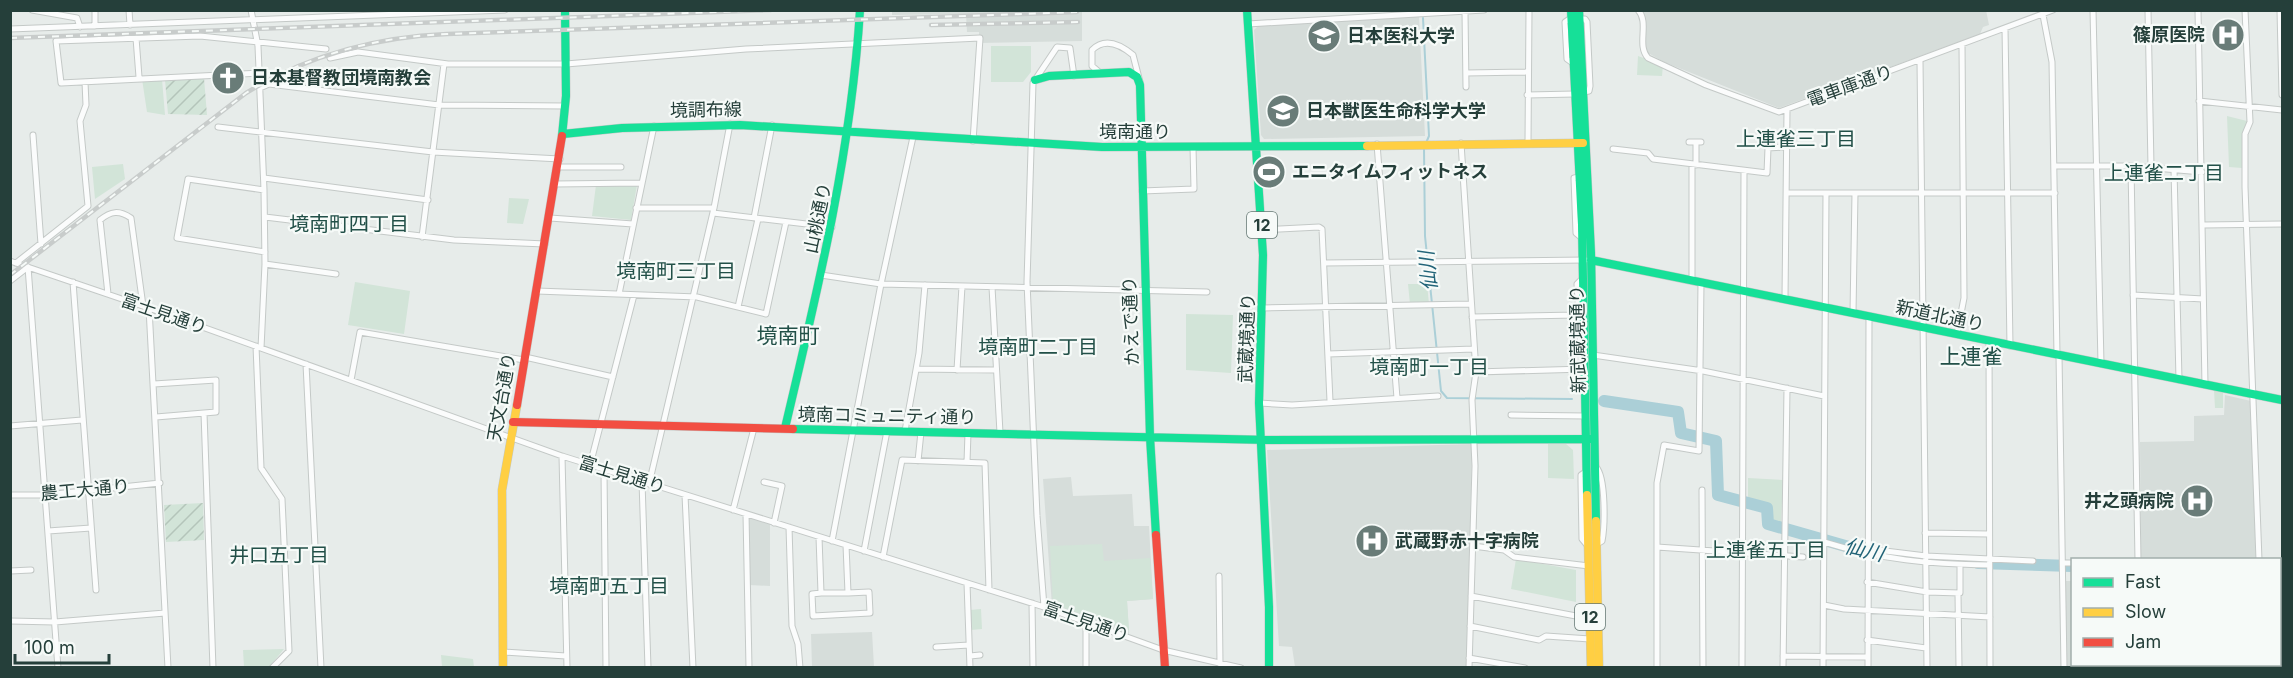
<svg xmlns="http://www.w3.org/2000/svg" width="2293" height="678" font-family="Inter,'Noto Sans JP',sans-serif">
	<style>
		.built { fill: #d6ddda }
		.green { fill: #d2e4d8 }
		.garden { fill: url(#garden-furrows) }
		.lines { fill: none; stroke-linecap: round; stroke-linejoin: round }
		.stream { stroke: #abcfd7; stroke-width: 2 }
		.river { stroke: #abcfd7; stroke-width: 12 }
		.street-casing { stroke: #c4c9c7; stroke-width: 7 }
		.fast-casing { stroke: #c3c9c7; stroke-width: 9 }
		.slow-casing { stroke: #c3c9c7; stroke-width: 9 }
		.jam-casing { stroke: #c3c9c7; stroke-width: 9 }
		.street { stroke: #fbfcfc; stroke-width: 5 }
		.fast { stroke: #16e098; stroke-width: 8 }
		.slow { stroke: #ffcf43; stroke-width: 8 }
		.jam { stroke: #f24e42; stroke-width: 8 }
		.rail-casing { stroke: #c8cccb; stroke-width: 4.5 }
		.rail { stroke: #f6faf8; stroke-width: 2; stroke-dasharray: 7; stroke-linecap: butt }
		.labels { text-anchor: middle; stroke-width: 4.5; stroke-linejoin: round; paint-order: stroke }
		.shield { fill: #f6faf8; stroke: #647773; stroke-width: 1.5 }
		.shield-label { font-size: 16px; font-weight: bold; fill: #253f3a }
		.poi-label { font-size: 18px; font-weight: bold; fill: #253f3a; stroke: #f6faf8; text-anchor: start }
		.street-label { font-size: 18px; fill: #253f3a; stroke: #f6faf8 }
		.neighbourhood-label { font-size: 20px; fill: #225048; stroke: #f6faf8 }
		.water-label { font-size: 20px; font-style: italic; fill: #226478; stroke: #f6faf8 }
		.quarter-label { font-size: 21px; fill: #225048; stroke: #f6faf8 }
	</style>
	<defs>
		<pattern id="garden-furrows" width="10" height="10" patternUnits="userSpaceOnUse" patternTransform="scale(1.5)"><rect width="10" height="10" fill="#d2e4d8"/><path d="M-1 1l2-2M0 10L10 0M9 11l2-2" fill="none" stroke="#b4c5ba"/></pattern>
	</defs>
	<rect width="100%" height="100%" fill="#e7ecea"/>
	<path class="built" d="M 1986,10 L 1989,25 L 1983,27 L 1980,34 L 1779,108 L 1664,62 L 1648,53 L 1644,46 L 1643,11 Z
		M 892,11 L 1082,11 L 1082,41 L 979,43 L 979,32 L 967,32 L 966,14 L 892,15 Z
		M 1419,16 L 1425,136 L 1264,139 L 1261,135 L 1254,30 L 1258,26 Z
		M 2225,395 L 2251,401 L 2256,559 L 2141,559 L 2140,442 L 2194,441 L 2194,416 L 2224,415 Z
		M 1472,444 L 1467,667 L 1295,667 L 1292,647 L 1279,646 L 1267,450 Z
		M 1071,477 L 1073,496 L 1132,494 L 1134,526 L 1149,526 L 1153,599 L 1127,601 L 1129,634 L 1052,606 L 1043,479 Z
		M 748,517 L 770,524 L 770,586 L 749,585 Z
		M 2063,581 L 2072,581 L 2072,664 L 2140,664 L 2140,667 L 2065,667 Z
		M 872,632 L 874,667 L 812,667 L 811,634 Z
		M 2225,664 L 2244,667 L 2146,668 L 2146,665 Z"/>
	<path class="green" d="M 991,46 L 1031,46 L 1031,72 L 1023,82 L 991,82 Z
		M 1638,56 L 1663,65 L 1662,76 L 1637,75 Z
		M 142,79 L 162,79 L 165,115 L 147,112 Z
		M 2227,116 L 2247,121 L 2243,133 L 2242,168 L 2229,167 Z
		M 123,164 L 125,179 L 95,199 L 92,167 Z
		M 596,185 L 637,185 L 631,220 L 592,216 Z
		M 509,198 L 529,199 L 523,224 L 507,223 Z
		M 355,282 L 410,291 L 404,334 L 348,325 Z
		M 1408,284 L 1427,284 L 1429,304 L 1410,304 Z
		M 1186,314 L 1233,315 L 1231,373 L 1186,370 Z
		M 2214,390 L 2223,391 L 2223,408 L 2215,408 Z
		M 1548,444 L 1566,444 L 1573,450 L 1574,479 L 1548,478 Z
		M 1748,478 L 1783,480 L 1781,523 L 1769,519 L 1768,505 L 1748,500 Z
		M 1102,544 L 1104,561 L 1150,558 L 1153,599 L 1127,601 L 1129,630 L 1053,604 L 1050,546 Z
		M 1516,559 L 1576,570 L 1576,602 L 1511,589 Z
		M 981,609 L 982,629 L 971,630 L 970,610 Z
		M 284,649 L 269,667 L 244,667 L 243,650 Z
		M 441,655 L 473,659 L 474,667 L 442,667 Z
		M 2088,665 L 2140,665 L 2140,667 L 2088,667 Z"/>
	<path class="garden" d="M 204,78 L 207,115 L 168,114 L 165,80 Z
		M 203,503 L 204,540 L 166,542 L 164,505 Z"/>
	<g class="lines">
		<path class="stream" d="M 1423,18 L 1429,136 L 1426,143
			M 1424,148 L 1425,236 L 1441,391 L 1447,398 L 1572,399"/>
		<path class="river" d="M 1604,401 L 1678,412 L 1681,433 L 1716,441 L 1718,495 L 1767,508 L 1768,524 L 1863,551
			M 1978,563 L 2072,566"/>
		<g class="street-casing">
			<path id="street" d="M 32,10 L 77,18 L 80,27
				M 95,10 L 95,26
				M 129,10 L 130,25
				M 251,10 L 258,46 L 264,190 L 265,264 L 261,348
				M 1638,10 C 1650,23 1636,45 1648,58 L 1706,85 L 1779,112 L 2053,10
				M 2093,10 L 2101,364
				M 2148,10 L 2151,167
				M 2198,10 L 2205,385
				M 2245,10 L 2250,122 L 2245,134 L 2245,187 L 2259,560
				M 2280,10 L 2282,95
				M 1465,12 L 1466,87
				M 2043,15 L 2052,62 L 2057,355
				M 1571,18 L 1565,22 L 1567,59 L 1574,64
				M 1580,19 L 1585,19 L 1587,22 L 1590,86 L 1589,91 L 1584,92
				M 1248,24 L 1484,10
				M 2005,28 L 2010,346
				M 10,29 L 505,10
				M 136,38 L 139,77
				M 330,58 L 358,52 L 448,64 L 566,64 L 746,49 L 980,38 L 973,141
				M 1920,61 L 1927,668
				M 1099,72 L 1092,66 L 1092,50 C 1105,37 1121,45 1133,55 L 1140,82
				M 259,73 L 61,83 L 56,41 L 200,36 L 326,49
				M 1466,73 L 1527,72
				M 260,88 L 269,84 L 439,105 L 565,106
				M 1527,95 L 1575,94
				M 2199,101 L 2282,110
				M 218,127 L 433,152 L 560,159
				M 33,135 L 41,244
				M 1528,142 L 1529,10
				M 1689,142 L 1701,142
				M 1696,142 L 1696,165
				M 1461,143 L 1476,372 L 1472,400 L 1475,466 L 1469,668
				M 1377,144 L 1397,398
				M 1613,149 L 1648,153 L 1653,159 L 1767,173 L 1768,148 L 1787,147
				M 1692,165 L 1692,280
				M 2054,166 L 2131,166 L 2202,172
				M 2131,166 L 2138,560
				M 558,167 L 621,167
				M 2174,169 L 2179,380
				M 1579,177 L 1574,178 L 1576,233 L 1582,238
				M 264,178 L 428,200
				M 555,184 L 641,183
				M 264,190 L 188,179 L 177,238 L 265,252
				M 1142,191 L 1194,189 L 1193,147
				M 1787,193 L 2055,193
				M 636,208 L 714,208
				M 713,213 L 832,227
				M 265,217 L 454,240 L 545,244
				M 550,218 L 633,224
				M 754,218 L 772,125
				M 2203,225 L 2282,224
				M 1262,230 L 1319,227 L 1322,229 L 1330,401
				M 422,237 L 444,64
				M 10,261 L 166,314 L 562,456 L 1044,607 L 1163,650 L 1241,668
				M 16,263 L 88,206 L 80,121 L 86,105 L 85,82
				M 1324,263 L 1586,260
				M 265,264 L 336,274
				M 28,267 L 58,668
				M 821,275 L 881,284 L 1207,292
				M 10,281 L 28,267
				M 73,282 L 96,590
				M 992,287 L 1000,433
				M 537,291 L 697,297 L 766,314 L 786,222
				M 108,294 L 100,220 C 111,211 119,210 131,218 L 143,306
				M 619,294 L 654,126
				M 2133,295 L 2203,299
				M 1785,298 L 1787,110
				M 738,307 L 758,219
				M 149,308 L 168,668
				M 1263,308 L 1470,304
				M 1853,313 L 1855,193
				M 1472,317 L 1577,315
				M 1957,334 L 1964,298 L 1962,44
				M 1989,341 L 1990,668
				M 256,346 L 261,468 L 282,499 L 289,651 L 272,668
				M 1581,348 L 1577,284 L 1583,278
				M 1328,354 L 1474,349
				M 1593,355 L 1703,371 L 1824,396
				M 2059,355 L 2064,668
				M 525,357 L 613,377
				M 306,364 L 321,668
				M 917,369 L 996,370
				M 957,370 L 962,286
				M 1476,372 L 1585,369
				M 351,380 L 360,332 L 524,360
				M 154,384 L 216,380 L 216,412 L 156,417
				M 1259,403 L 1292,405 L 1438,396
				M 204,413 L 213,668
				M 1511,415 L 1586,416
				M 10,426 L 82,420
				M 905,431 L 919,353 L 925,285
				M 562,456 L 567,668
				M 918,461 L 921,432
				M 967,462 L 968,433
				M 590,465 L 634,295
				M 1596,467 C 1606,477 1605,526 1602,541 L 1597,544
				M 604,470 L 606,668
				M 1587,471 L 1581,475 L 1581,481 L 1582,539 L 1587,545
				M 642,481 L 648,668
				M 764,482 L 782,486 L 774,523
				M 649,484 L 714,208 L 730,124
				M 1702,490 L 1703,668
				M 10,495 L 45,495 L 160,483
				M 685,495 L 693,668
				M 733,510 L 754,428
				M 746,514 L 749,668
				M 789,527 L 792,626 L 798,644 L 800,668
				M 48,531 L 91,528
				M 1925,533 L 1989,534
				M 819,537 L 821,593 L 812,594 L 813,616 L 870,613 L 869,592 L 848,593 L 846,545
				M 832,541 L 881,284 L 913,137
				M 1824,542 C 1882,560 1929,564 1989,565
				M 1473,546 L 1504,550 L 1514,557 L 1589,566
				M 1657,547 L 1803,557
				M 1869,549 L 1926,556 L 2033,561
				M 864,551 L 887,431
				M 883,557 L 902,460 L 985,463 L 989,590
				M 2063,563 L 2072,563
				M 10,571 L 31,570
				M 1219,576 L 1220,664
				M 1867,582 L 1927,592 L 1960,593 L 1960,565
				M 967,583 L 970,668
				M 821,593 L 848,593
				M 1958,593 L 1959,668
				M 1471,596 L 1576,616 L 1590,616
				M 1032,603 L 1033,668
				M 1824,605 L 1844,609 L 1990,617
				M 1044,607 L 1037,516 L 1027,282 L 1033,83 L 1057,47 L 1070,48 L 1074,76
				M 10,621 L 55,622 L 165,613
				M 1086,622 L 1086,668
				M 1470,626 L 1539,640 L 1546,636 L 1590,639
				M 1867,640 L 1926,648
				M 936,647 L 969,645
				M 504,652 L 566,656
				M 970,656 L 980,655
				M 1783,656 L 1868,657
				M 1469,658 L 1525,668
				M 2143,664 L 2144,668
				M 2256,664 L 2262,668 L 2262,664
				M 1657,668 L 1657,483 L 1664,445 L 1699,451 L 1701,282
				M 1742,668 L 1744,171
				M 1783,668 L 1787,388
				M 1823,668 L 1826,193
				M 1868,668 L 1869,316"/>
		</g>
		<g class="fast-casing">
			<path id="fast" d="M 1247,10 L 1263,255 L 1259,403 L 1269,607 L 1269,668
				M 1571,10 L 1582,225 L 1587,495
				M 1579,10 L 1591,253 L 1596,521
				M 1035,80 L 1049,76 L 1129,72 L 1137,77 L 1140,85 L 1150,437 L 1156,535
				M 563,134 L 622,128 L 740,125 L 1102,147 L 1367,146
				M 562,136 L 566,96 L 565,10
				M 1591,260 L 2282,400
				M 785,428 C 818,289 851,153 860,10
				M 793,429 L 1269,440 L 1590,439"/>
		</g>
		<g class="slow-casing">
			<path id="slow" d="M 1367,146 L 1583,143
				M 1587,495 L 1591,668
				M 1596,521 L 1599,668
				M 503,668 L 502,490 L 517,405"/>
		</g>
		<g class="jam-casing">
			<path id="jam" d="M 517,405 L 562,136
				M 513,422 L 793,429
				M 1156,535 L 1165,668"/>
		</g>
		<use href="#street" class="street"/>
		<use href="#fast" class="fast"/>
		<use href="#slow" class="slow"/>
		<use href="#jam" class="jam"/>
		<g class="rail-casing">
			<path id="rail" d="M 931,25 L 1078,22
				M 10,38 L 771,10
				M 10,275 L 246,93 C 308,55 375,37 447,34 L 1077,12"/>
		</g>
		<use href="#rail" class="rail"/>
	</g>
	<defs>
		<g id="hospital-disc" transform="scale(1.725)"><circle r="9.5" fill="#697c78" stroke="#f6faf8"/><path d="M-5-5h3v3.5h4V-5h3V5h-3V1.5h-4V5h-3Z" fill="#fff"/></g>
		<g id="university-disc" transform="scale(1.725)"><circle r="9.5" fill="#697c78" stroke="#f6faf8"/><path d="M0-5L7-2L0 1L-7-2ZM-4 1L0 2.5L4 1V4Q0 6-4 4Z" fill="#fff"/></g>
		<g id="church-disc" transform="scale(1.725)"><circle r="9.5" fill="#697c78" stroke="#f6faf8"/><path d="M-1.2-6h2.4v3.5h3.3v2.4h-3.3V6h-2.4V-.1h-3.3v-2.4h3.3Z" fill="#fff"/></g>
		<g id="stadium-disc" transform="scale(1.725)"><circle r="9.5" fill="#697c78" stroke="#f6faf8"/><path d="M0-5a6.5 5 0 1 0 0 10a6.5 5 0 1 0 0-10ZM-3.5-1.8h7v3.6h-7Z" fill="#fff"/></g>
	</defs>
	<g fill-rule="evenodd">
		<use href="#hospital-disc" x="2228" y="35"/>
		<use href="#university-disc" x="1324" y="36"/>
		<use href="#church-disc" x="228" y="78"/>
		<use href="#university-disc" x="1283" y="111"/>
		<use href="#stadium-disc" x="1269" y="172"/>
		<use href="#hospital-disc" x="2197" y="501"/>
		<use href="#hospital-disc" x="1372" y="541"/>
	</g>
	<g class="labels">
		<g class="shield">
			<rect x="1247" y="212" width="30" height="26" rx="4.5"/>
			<rect x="1575" y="604" width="30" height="26" rx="4.5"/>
		</g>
		<g class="shield-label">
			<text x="1262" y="231">12</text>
			<text x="1590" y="623">12</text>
		</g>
		<g class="poi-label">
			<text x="2205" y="41" text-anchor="end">篠原医院</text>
			<text x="1347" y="42">日本医科大学</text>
			<text x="251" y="84">日本基督教団境南教会</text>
			<text x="1306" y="117">日本獣医生命科学大学</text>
			<text x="1292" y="178">エニタイムフィットネス</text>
			<text x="2174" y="507" text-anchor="end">井之頭病院</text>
			<text x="1395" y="547">武蔵野赤十字病院</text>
		</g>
		<g class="street-label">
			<text transform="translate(1850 86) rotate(-20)" y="6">電車庫通り</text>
			<text transform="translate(706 110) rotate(-1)" y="6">境調布線</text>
			<text x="1135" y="138">境南通り</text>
			<text transform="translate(818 218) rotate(-78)" y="6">山桃通り</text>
			<text transform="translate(164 314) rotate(19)" y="6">富士見通り</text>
			<text transform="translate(1940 316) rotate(12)" y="6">新道北通り</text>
			<text transform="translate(1131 321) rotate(-92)" y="6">かえで通り</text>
			<text transform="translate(1247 338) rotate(-88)" y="6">武蔵境通り</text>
			<text transform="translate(1578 339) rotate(-91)" y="6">新武蔵境通り</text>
			<text transform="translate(502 397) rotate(-80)" y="6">天文台通り</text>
			<text transform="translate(887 416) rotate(1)" y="6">境南コミュニティ通り</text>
			<text transform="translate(622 475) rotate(17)" y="6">富士見通り</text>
			<text transform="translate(85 490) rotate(-5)" y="6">農工大通り</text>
			<text transform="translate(1086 622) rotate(19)" y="6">富士見通り</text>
		</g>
		<g class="neighbourhood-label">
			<text x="1796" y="146">上連雀三丁目</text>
			<text x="2164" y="180">上連雀二丁目</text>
			<text x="349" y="231">境南町四丁目</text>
			<text x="676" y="278">境南町三丁目</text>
			<text x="1038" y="354">境南町二丁目</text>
			<text x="1429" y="374">境南町一丁目</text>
			<text x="1766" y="557">上連雀五丁目</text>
			<text x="279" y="562">井口五丁目</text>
			<text x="609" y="593">境南町五丁目</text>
		</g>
		<g class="water-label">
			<text transform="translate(1428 271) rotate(-96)" y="7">仙川</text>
			<text transform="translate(1864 550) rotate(13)" y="7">仙川</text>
		</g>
		<g class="quarter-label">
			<text x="788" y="343">境南町</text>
			<text x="1971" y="364">上連雀</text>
		</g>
	</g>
	<rect width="2293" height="678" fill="none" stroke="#253f3a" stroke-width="24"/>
	<rect x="2071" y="558" width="210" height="108" fill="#f6faf8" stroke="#a2afac" stroke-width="1.5"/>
	<rect x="2083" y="578" width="30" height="9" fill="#16e098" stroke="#a2afac" stroke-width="1.5"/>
	<text x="2125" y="588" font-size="18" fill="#253f3a">Fast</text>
	<rect x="2083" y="608" width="30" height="9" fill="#ffcf43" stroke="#a2afac" stroke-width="1.5"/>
	<text x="2125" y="618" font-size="18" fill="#253f3a">Slow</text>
	<rect x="2083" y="638" width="30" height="9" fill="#f24e42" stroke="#a2afac" stroke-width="1.5"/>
	<text x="2125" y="648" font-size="18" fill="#253f3a">Jam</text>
	<path d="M15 654v9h94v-9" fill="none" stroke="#253f3a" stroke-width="3"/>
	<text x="24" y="654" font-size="18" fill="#253f3a" stroke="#f6faf8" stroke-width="4.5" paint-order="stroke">100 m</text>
</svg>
